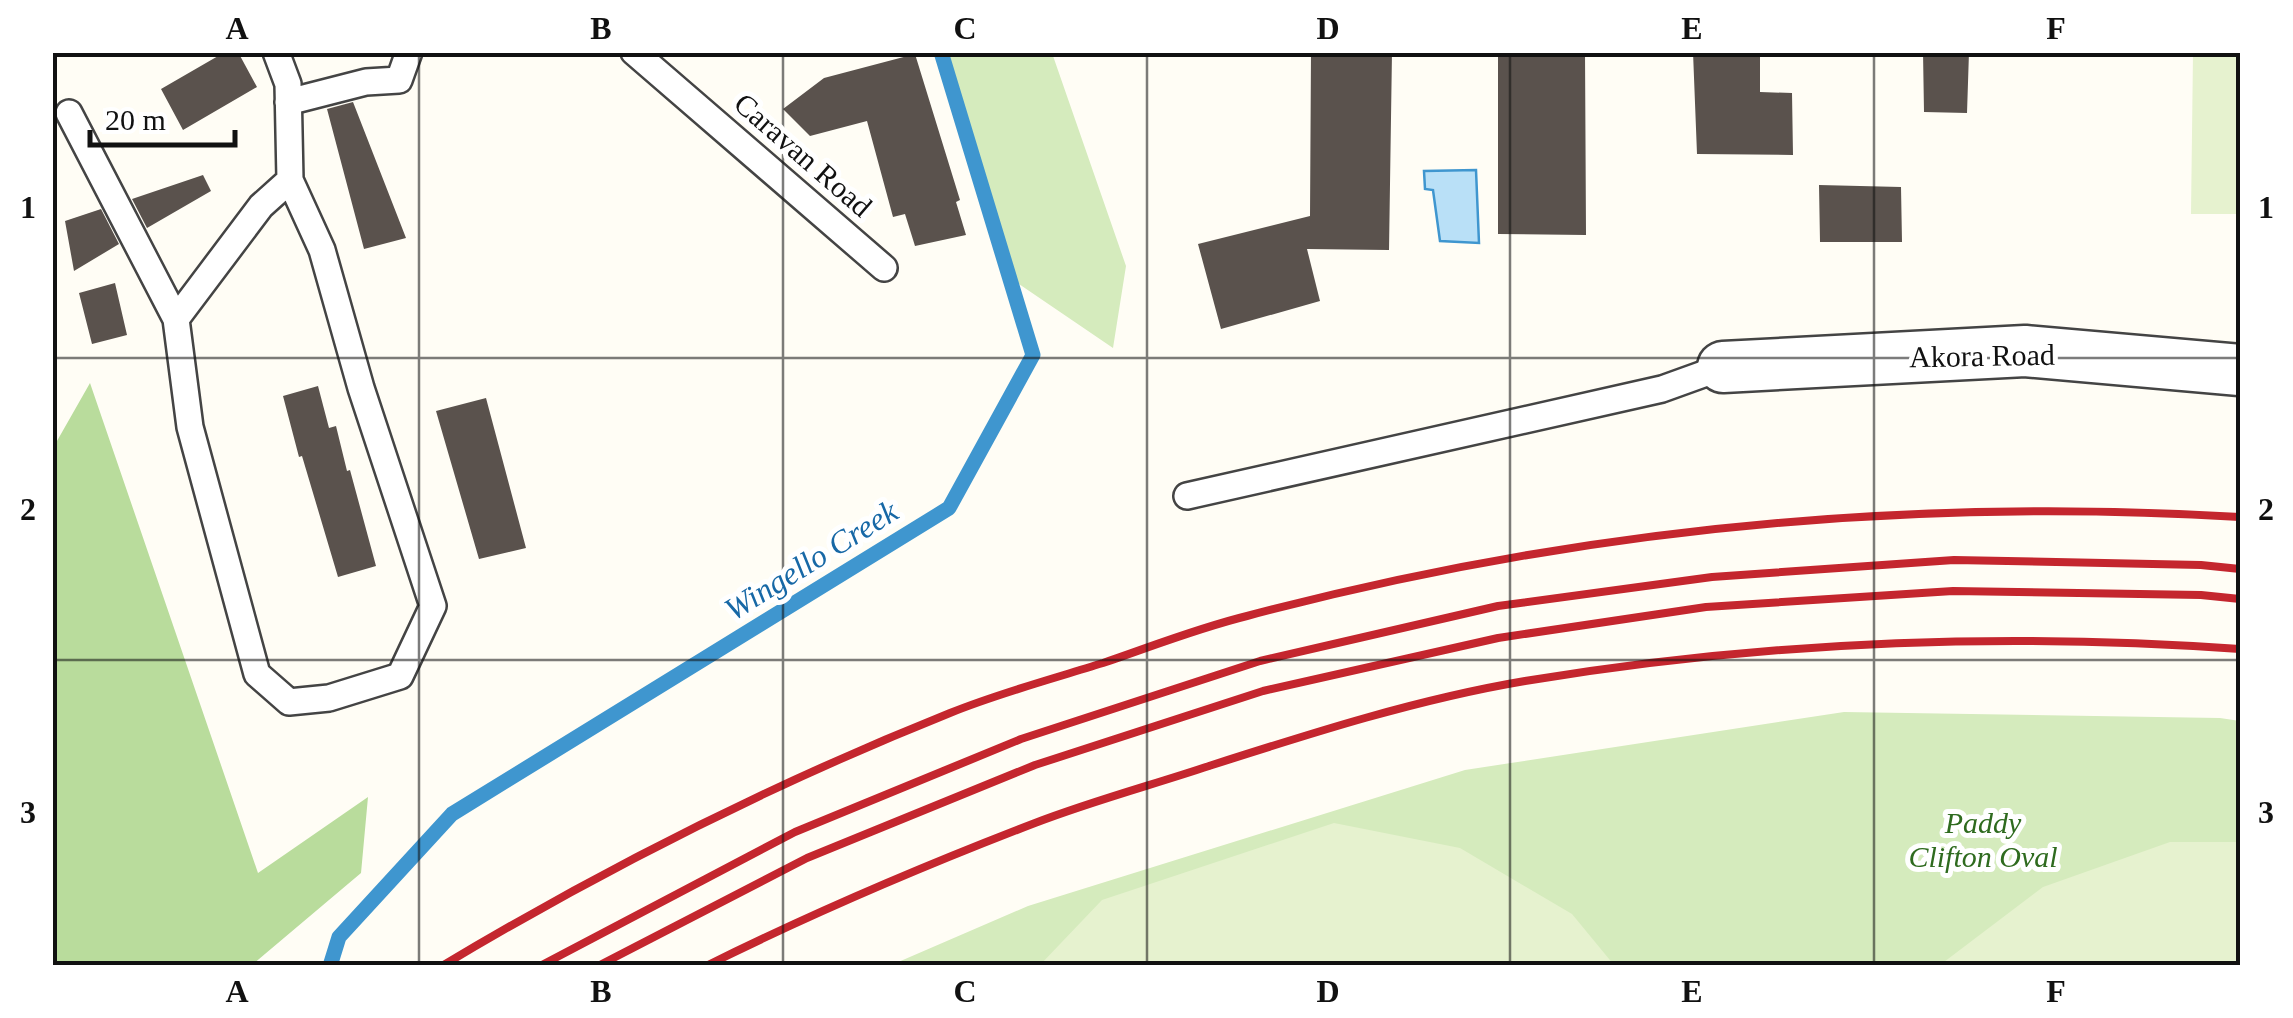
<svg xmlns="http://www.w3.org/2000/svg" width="2293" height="1018" font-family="'Times New Roman',serif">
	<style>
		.green { fill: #d5ebbd }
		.forest { fill: #b9dc9c }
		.pitch { fill: #e6f2cf }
		.water { fill: #b9e0f7; stroke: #3f96cf; stroke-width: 2.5 }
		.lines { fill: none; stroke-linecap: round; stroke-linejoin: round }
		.stream { stroke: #3f96cf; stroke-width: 15 }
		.building { fill: #5a524d }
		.lane-casing { stroke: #444; stroke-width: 30 }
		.street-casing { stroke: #444; stroke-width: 55 }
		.lane { stroke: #fff; stroke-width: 25 }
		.street { stroke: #fff; stroke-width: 50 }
		.rail { stroke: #c4262e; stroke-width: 8 }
		.grid { fill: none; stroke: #111; stroke-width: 2.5; stroke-opacity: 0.55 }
		.labels { text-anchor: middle; stroke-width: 10; stroke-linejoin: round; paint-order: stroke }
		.street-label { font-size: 30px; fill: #111; stroke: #fff }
		.park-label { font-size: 30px; font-style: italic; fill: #2f6b1f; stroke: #fff }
		.water-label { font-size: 32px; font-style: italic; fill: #1768a6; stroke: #fff }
		.neatline { fill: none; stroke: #111; stroke-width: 4 }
		.grid-label { font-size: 32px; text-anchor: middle; font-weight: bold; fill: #111 }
	</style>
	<rect width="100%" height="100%" fill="#fffdf5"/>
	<path class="green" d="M 943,53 L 1052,53 L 1126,266 L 1113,348 L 1010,278 Z
		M 1844,712 L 2220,718 L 2240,721 L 2240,965 L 889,966 L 1028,906 L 1465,770 Z"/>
	<path class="forest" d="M 90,383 L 258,873 L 368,797 L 361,873 L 252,965 L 53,965 L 53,448 Z"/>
	<path class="pitch" d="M 2193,53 L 2240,53 L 2240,214 L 2191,214 Z
		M 1334,823 L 1460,848 L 1572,914 L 1614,965 L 1040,965 L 1102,900 Z
		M 2170,842 L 2240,842 L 2240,965 L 1940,965 L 2043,887 Z"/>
	<path class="water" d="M 1476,170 L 1479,243 L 1440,241 L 1433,190 L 1425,189 L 1424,171 Z"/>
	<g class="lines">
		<path class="stream" d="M 330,966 L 339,937 L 452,814 L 949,508 L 1033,355 L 941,52"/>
	</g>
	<path class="building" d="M 225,52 L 238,52 L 257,87 L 183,130 L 161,89 Z
		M 1311,52 L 1392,52 L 1389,250 L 1307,249 L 1320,301 L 1221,329 L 1198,244 L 1310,216 Z
		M 1498,52 L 1585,52 L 1586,235 L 1498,234 Z
		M 1693,52 L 1760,52 L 1760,92 L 1792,93 L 1793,155 L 1697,154 Z
		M 1923,52 L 1969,52 L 1967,113 L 1924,112 Z
		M 915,54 L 960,200 L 956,202 L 966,235 L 915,246 L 905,214 L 893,217 L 867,121 L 810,136 L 783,109 L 824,78 Z
		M 353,102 L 406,238 L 364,249 L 327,109 Z
		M 203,175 L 211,191 L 147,228 L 132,199 Z
		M 1819,185 L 1901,187 L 1902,242 L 1820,242 Z
		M 101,209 L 119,244 L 74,271 L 65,221 Z
		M 115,283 L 127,335 L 92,344 L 79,293 Z
		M 318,386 L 329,428 L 336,426 L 347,471 L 350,470 L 376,566 L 338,577 L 302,456 L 299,457 L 283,396 Z
		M 486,398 L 526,548 L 479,559 L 436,411 Z"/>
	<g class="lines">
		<g class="lane-casing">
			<path id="lane" d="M 276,52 L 288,84 L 290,180
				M 634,52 L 884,268
				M 288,102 L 366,82 L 399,80 L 409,52
				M 69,113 L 176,319 L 190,427 L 257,674 L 289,702 L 329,698 L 400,676 L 433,606 L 361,388 L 322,250 L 290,180 L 261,206 L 176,319
				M 1187,496 L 1662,389 L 1723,367"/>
		</g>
		<g class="street-casing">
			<path id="street" d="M 1723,367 L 2025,351 L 2240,370"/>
		</g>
		<use href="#lane" class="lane"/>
		<use href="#street" class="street"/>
		<path class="rail" d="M 442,966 C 604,869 775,783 950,713 C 999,693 1052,679 1103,663 C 1150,647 1198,628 1247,616 C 1571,530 1906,497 2240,517
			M 540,966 L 795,832 L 1021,739 L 1260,661 L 1498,606 L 1712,577 L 1954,560 L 2201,565 L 2240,569
			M 598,966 L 807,858 L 1035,765 L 1263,691 L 1498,638 L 1706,607 L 1953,591 L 2201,595 L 2240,599
			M 706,966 C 813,913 923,866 1035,823 C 1092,801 1152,785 1209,766 C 1312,733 1418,699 1525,681 C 1760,642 2003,632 2240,649"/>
	</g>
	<path class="grid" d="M 419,52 L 419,966M 783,52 L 783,966M 1147,52 L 1147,966M 1510,52 L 1510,966M 1874,52 L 1874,966M 52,358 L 2240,358M 52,660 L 2240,660"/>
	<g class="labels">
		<g class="street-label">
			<text transform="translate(803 155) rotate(41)" y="10">Caravan Road</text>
			<text transform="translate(1982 356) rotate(-1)" y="10">Akora Road</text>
		</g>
		<g class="park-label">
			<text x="1983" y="833">Paddy<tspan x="1983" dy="34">Clifton Oval</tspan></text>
		</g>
		<g class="water-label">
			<text transform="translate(811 560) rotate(-32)" y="11">Wingello Creek</text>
		</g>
	</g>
	<rect width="2293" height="1018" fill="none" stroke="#ffffff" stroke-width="110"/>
	<path d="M90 130v15h145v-15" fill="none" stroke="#111111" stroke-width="5"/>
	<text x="105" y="130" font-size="30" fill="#111111" stroke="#ffffff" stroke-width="8" paint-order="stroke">20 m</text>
	<rect x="55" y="55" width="2183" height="908" class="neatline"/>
	<g class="grid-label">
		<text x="237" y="39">A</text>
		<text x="601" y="39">B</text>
		<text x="965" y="39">C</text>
		<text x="1328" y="39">D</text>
		<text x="1692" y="39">E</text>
		<text x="2056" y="39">F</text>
		<text x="28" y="218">1</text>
		<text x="2266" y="218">1</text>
		<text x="28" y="520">2</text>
		<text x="2266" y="520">2</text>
		<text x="28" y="823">3</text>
		<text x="2266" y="823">3</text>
		<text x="237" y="1002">A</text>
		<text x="601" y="1002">B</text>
		<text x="965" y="1002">C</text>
		<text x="1328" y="1002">D</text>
		<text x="1692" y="1002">E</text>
		<text x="2056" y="1002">F</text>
	</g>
</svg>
